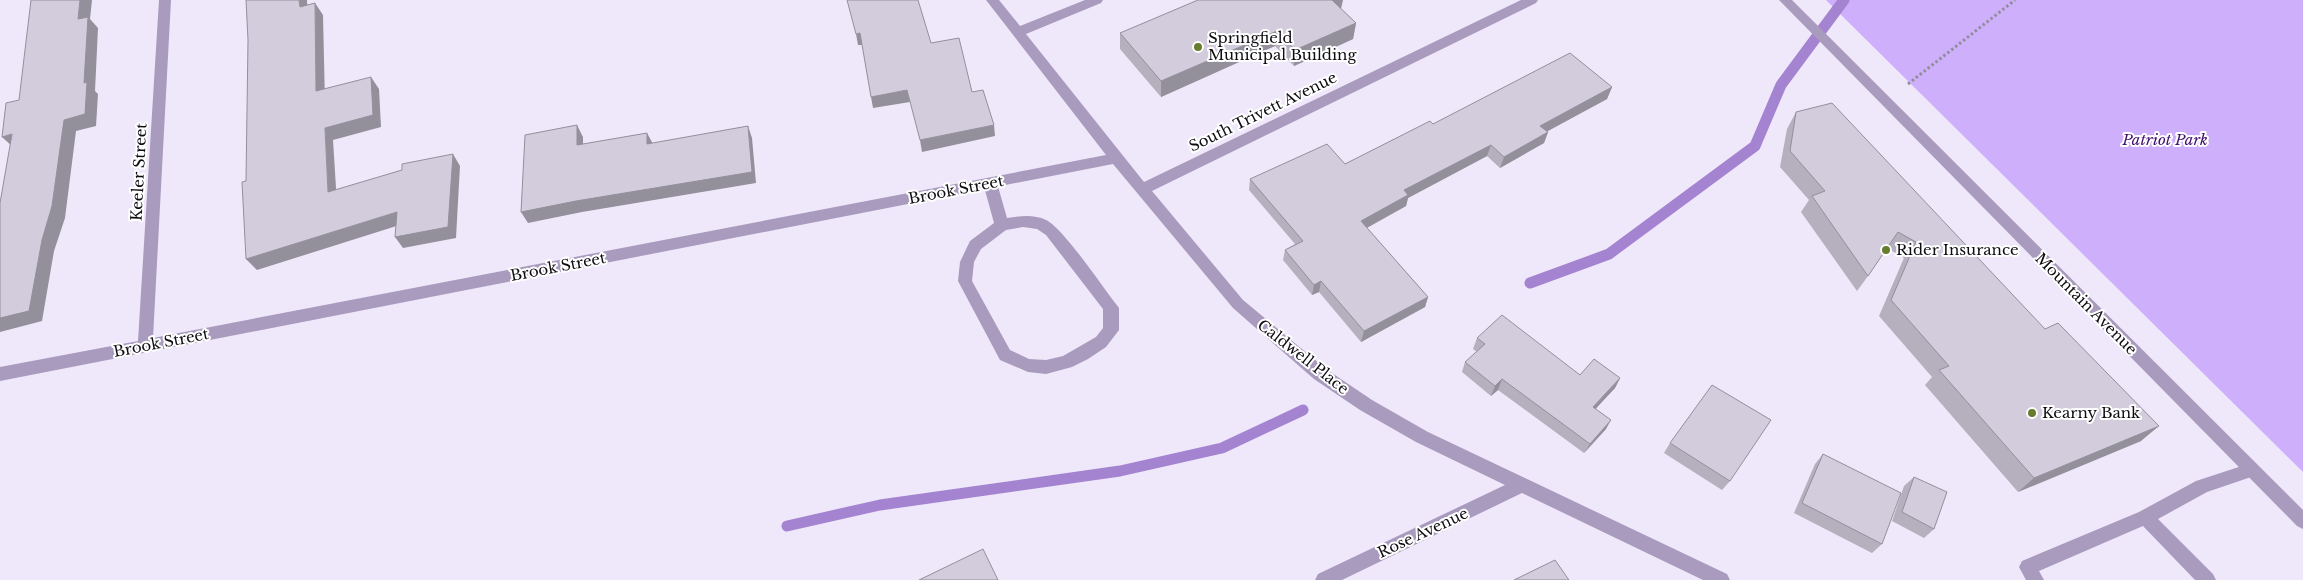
<svg xmlns="http://www.w3.org/2000/svg" width="2303" height="580" font-family="'Libre Baskerville',serif">
	<style>
		.green { fill: #ceaffb }
		.lines { fill: none; stroke-linecap: round; stroke-linejoin: round }
		.stream { stroke: #a483d0; stroke-width: 11 }
		.path { stroke: #928d9a; stroke-width: 3; stroke-dasharray: 2.5 2.5; stroke-linecap: butt }
		.service { fill: #a99bbe; fill-rule: evenodd }
		.minor { fill: #a99bbe; fill-rule: evenodd }
		.tertiary { fill: #a99bbe; fill-rule: evenodd }
		.wall { fill: #b5afbe }
		.shaded-wall { fill: #938f9b }
		.building { fill: #d2ccdd; stroke: #938f9b }
		.poi-dot { fill: #667c2e; stroke: #fff; stroke-width: 2 }
		.labels { text-anchor: middle; stroke-width: 4; stroke-linejoin: round; paint-order: stroke }
		.poi-label { font-size: 15px; fill: #0e0c11; stroke: #fff; text-anchor: start }
		.street-label { font-size: 15px; fill: #0e0c11; stroke: #fff }
		.park-label { font-size: 15px; font-style: italic; fill: #410e6b; stroke: #fff }
	</style>
	<rect width="100%" height="100%" fill="#efe8fa"/>
	<path class="green" d="M 1826,0 L 2303,0 L 2303,472 Z"/>
	<g class="lines">
		<path class="stream" d="M 1530,283 L 1609,254 L 1755,146 L 1781,85 L 1844,0
			M 787,526 L 880,505 L 1120,471 L 1222,448 L 1303,410"/>
		<path class="path" d="M 1908,84 L 2015,0"/>
		<path class="service" d="M 990,178 L 995,179 L 997,183 L 1007,218 C 1020,216 1034,214 1046,220 C 1063,228 1102,286 1116,304 L 1119,308 L 1119,330 L 1116,334 L 1106,347 L 1088,359 L 1072,367 L 1046,374 L 1028,372 L 1000,360 L 958,281 L 960,262 L 970,241 L 994,223 L 983,183 L 985,179 ZM 1023,227 L 1037,229 L 1046,235 L 1103,309 L 1103,328 L 1096,337 L 1063,356 L 1046,360 L 1029,359 L 1010,350 L 972,281 L 974,262 L 981,249 L 1006,230 Z
			M 2251,463 L 2257,465 L 2259,470 L 2257,475 L 2207,492 L 2158,519 L 2213,574 L 2216,580 L 2195,580 L 2143,526 L 2039,571 L 2044,580 L 2026,580 L 2019,567 L 2022,561 L 2139,512 L 2196,481 Z"/>
		<path class="minor" d="M 159,0 L 171,0 L 153,338 L 1106,155 L 986,0 L 999,0 L 1020,26 L 1085,0 L 1103,0 L 1101,3 L 1026,34 L 1144,182 L 1521,0 L 1538,0 L 1536,3 L 1152,191 L 1243,300 L 1326,369 L 1372,400 L 1428,432 L 1727,574 L 1730,580 L 1703,580 L 1522,493 L 1342,580 L 1315,580 L 1318,574 L 1505,485 L 1416,442 L 1360,410 L 1314,379 L 1233,308 L 1113,164 L 0,381 L 0,367 L 138,341 Z"/>
		<path class="tertiary" d="M 1779,0 L 1792,0 L 2303,510 L 2303,529 L 2297,526 Z"/>
	</g>
	<path class="wall" d="M 1341,9 L 1356,23 L 1353,39 L 1294,66 L 1275,46 L 1161,97 L 1120,49 L 1120,33 Z
		M 1612,87 L 1607,99 L 1547,131 L 1548,132 L 1544,143 L 1500,168 L 1487,156 L 1408,198 L 1406,206 L 1367,228 L 1428,297 L 1425,307 L 1361,342 L 1319,292 L 1312,295 L 1283,260 L 1285,250 L 1295,244 L 1249,190 L 1250,179 L 1345,164 L 1433,124 Z
		M 1796,112 L 2141,441 L 2018,492 L 1925,385 L 1932,377 L 1879,316 L 1904,258 L 1887,248 L 1868,276 L 1857,291 L 1801,212 L 1809,200 L 1780,167 L 1787,129 Z
		M 1477,338 L 1580,375 L 1620,378 L 1615,388 L 1596,408 L 1606,429 L 1584,453 L 1498,390 L 1491,396 L 1462,372 L 1465,362 L 1477,352 L 1473,349 Z
		M 1670,443 L 1730,481 L 1722,490 L 1664,453 Z
		M 1823,454 L 1882,544 L 1872,553 L 1794,513 L 1815,464 Z
		M 1914,477 L 1934,529 L 1924,538 L 1892,521 L 1904,486 Z"/>
	<path class="shaded-wall" d="M 80,0 L 92,0 L 90,19 L 98,28 L 95,91 L 98,94 L 96,126 L 76,131 L 65,218 L 54,251 L 42,321 L 0,332 L 0,318 L 64,120 L 84,83 L 78,19 Z
		M 299,0 L 307,0 L 308,19 L 300,7 Z
		M 1330,0 L 1343,0 L 1341,9 Z
		M 315,3 L 323,15 L 325,103 L 316,91 Z
		M 1356,23 L 1353,39 L 1294,66 L 1295,50 Z
		M 1277,31 L 1275,46 L 1161,97 L 1161,81 Z
		M 860,33 L 863,45 L 858,45 L 856,34 Z
		M 371,77 L 379,89 L 381,127 L 333,140 L 337,204 L 328,192 L 325,128 Z
		M 1612,87 L 1607,99 L 1537,137 L 1540,126 Z
		M 907,90 L 910,102 L 873,108 L 871,97 Z
		M 577,125 L 583,137 L 583,156 L 577,145 Z
		M 994,125 L 995,136 L 922,152 L 920,140 Z
		M 748,126 L 752,138 L 756,183 L 582,212 L 528,223 L 521,212 Z
		M 1548,132 L 1544,143 L 1500,168 L 1504,157 Z
		M 647,133 L 653,144 L 647,144 Z
		M 12,134 L 14,148 L 2,137 Z
		M 1491,145 L 1487,156 L 1408,198 L 1406,206 L 1359,232 L 1361,221 L 1404,190 Z
		M 453,154 L 460,166 L 456,238 L 403,248 L 395,237 Z
		M 397,212 L 406,223 L 257,270 L 246,259 Z
		M 1321,281 L 1319,292 L 1312,295 L 1314,285 Z
		M 1428,297 L 1425,307 L 1361,342 L 1364,331 Z
		M 1620,378 L 1615,388 L 1588,417 L 1593,407 Z
		M 1502,379 L 1498,390 L 1491,396 L 1495,386 Z
		M 1611,420 L 1606,429 L 1584,453 L 1590,444 Z
		M 2159,426 L 2141,441 L 2018,492 L 2034,478 Z"/>
	<path class="building" d="M 31,0 L 80,0 L 78,19 L 88,17 L 84,83 L 87,82 L 85,114 L 64,120 L 52,206 L 42,240 L 29,311 L 0,318 L 0,203 L 12,134 L 2,137 L 6,103 L 19,100 Z
		M 246,0 L 299,0 L 300,7 L 315,3 L 316,91 L 371,77 L 373,115 L 325,128 L 328,192 L 402,170 L 402,164 L 453,154 L 448,227 L 395,237 L 397,212 L 246,259 L 242,182 L 246,181 L 248,40 Z
		M 847,0 L 918,0 L 931,43 L 959,38 L 972,92 L 983,90 L 994,125 L 920,140 L 907,90 L 871,97 L 860,33 L 856,34 Z
		M 1198,0 L 1332,0 L 1356,23 L 1295,50 L 1277,31 L 1161,81 L 1120,33 Z
		M 1570,53 L 1612,87 L 1540,126 L 1548,132 L 1504,157 L 1491,145 L 1404,190 L 1408,195 L 1361,221 L 1428,297 L 1364,331 L 1321,281 L 1314,285 L 1285,250 L 1303,241 L 1250,179 L 1327,144 L 1345,164 L 1430,121 L 1433,124 Z
		M 1832,103 L 2045,329 L 2058,323 L 2159,426 L 2034,478 L 1939,370 L 1949,366 L 1891,300 L 1916,242 L 1898,232 L 1868,276 L 1812,196 L 1825,191 L 1790,151 L 1796,112 Z
		M 577,125 L 577,145 L 647,133 L 647,144 L 748,126 L 752,172 L 576,201 L 521,212 L 525,135 Z
		M 1502,315 L 1580,375 L 1594,359 L 1620,378 L 1593,407 L 1611,420 L 1590,444 L 1502,379 L 1495,386 L 1465,362 L 1485,344 L 1477,338 Z
		M 1712,385 L 1771,420 L 1730,481 L 1670,443 Z
		M 1823,454 L 1901,493 L 1882,544 L 1802,503 Z
		M 1914,477 L 1947,492 L 1934,529 L 1902,512 Z
		M 983,549 L 998,580 L 919,580 Z
		M 1555,560 L 1569,580 L 1514,580 Z"/>
	<g class="poi-dot">
		<circle cx="1198" cy="47" r="5"/>
		<circle cx="1886" cy="250" r="5"/>
		<circle cx="2032" cy="413" r="5"/>
	</g>
	<g class="labels">
		<g class="poi-label">
			<text x="1208" y="43">Springfield<tspan x="1208" dy="17">Municipal Building</tspan></text>
			<text x="1896" y="255">Rider Insurance</text>
			<text x="2042" y="418">Kearny Bank</text>
		</g>
		<g class="street-label">
			<text transform="translate(1263 112) rotate(-26)" y="5">South Trivett Avenue</text>
			<text transform="translate(139 172) rotate(-87)" y="5">Keeler Street</text>
			<text transform="translate(956 190) rotate(-11)" y="5">Brook Street</text>
			<text transform="translate(558 267) rotate(-11)" y="5">Brook Street</text>
			<text transform="translate(2086 304) rotate(45)" y="5">Mountain Avenue</text>
			<text transform="translate(161 343) rotate(-11)" y="5">Brook Street</text>
			<text transform="translate(1303 357) rotate(38)" y="5">Caldwell Place</text>
			<text transform="translate(1423 533) rotate(-25)" y="5">Rose Avenue</text>
		</g>
		<g class="park-label">
			<text x="2165" y="145">Patriot Park</text>
		</g>
	</g>
</svg>
